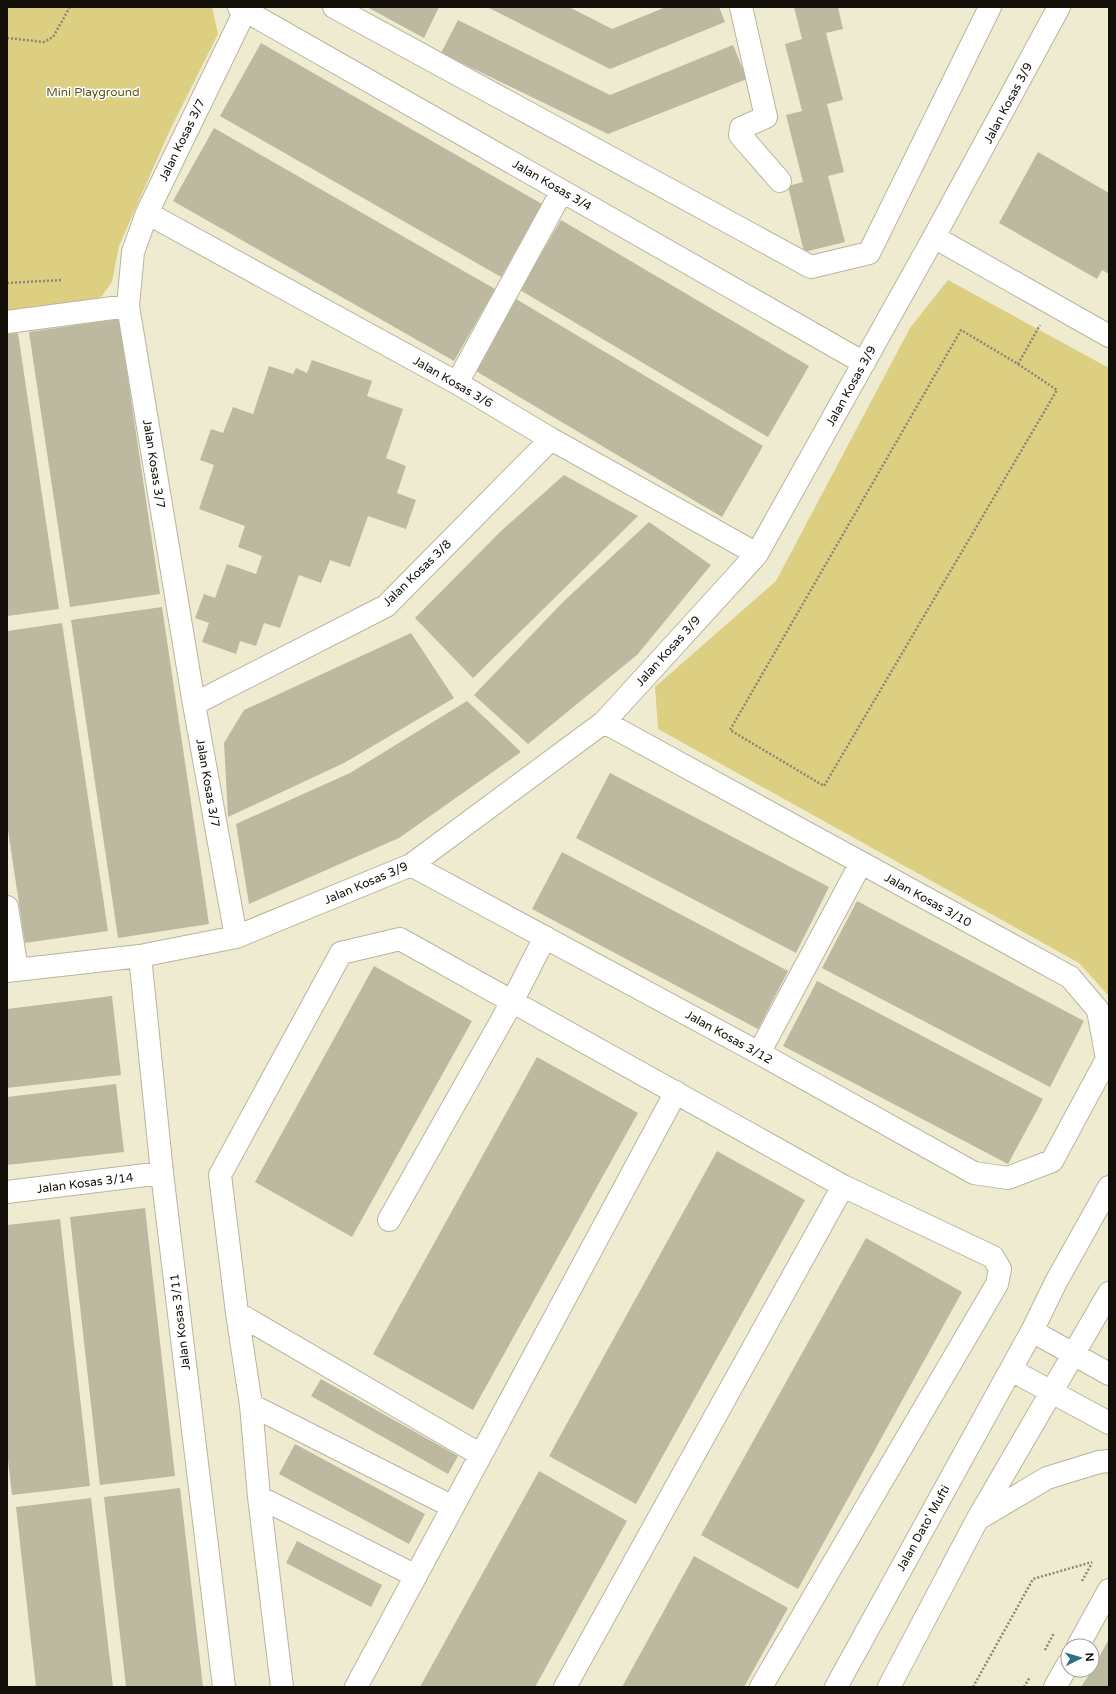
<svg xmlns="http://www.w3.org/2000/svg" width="1116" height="1694" font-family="'Varela Round',sans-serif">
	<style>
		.green { fill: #ddcf81 }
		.building { fill: #bdb8a0 }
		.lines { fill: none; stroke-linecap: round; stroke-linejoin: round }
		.minor-casing { stroke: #b9b59c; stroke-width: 24 }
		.path { stroke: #8a8675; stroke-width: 2.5; stroke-dasharray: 2 2; stroke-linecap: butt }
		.minor { stroke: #fff; stroke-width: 22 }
		.labels { text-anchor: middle; stroke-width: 3; stroke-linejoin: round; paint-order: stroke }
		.park-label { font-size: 12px; fill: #5d5216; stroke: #fff }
		.street-label { font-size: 12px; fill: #110f07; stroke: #fff }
	</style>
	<rect width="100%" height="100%" fill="#efebd1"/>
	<path class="green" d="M 7,7 L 212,7 L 218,34 L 169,132 L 119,246 L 112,282 L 102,296 L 87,304 L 7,313 Z
		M 948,280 L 1109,368 L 1109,996 L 1079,963 L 658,729 L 655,687 L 776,581 L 910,328 Z"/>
	<path class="building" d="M 367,7 L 439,7 L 424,38 Z
		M 487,7 L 569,7 L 612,29 L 666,7 L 719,7 L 725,22 L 610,69 Z
		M 794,7 L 838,7 L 843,29 L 826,33 L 843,100 L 827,104 L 844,172 L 828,176 L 845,242 L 804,252 L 788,186 L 803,182 L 786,115 L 802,111 L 785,44 L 802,39 Z
		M 458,20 L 610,95 L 733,45 L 747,79 L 608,134 L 441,53 Z
		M 261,43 L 542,204 L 501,277 L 220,116 Z
		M 214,128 L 495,289 L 454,361 L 173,201 Z
		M 1038,152 L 1109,193 L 1109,274 L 1102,270 L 1097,279 L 999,223 Z
		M 561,220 L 809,366 L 768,437 L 520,290 Z
		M 516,299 L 763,446 L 722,517 L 474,370 Z
		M 119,319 L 160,594 L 70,607 L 29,332 Z
		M 18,333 L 59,609 L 7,616 L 7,334 Z
		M 312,360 L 372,381 L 367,396 L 403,409 L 386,458 L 406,466 L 397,493 L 416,500 L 406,529 L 368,516 L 350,567 L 330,560 L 321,583 L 299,575 L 280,628 L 264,623 L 256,646 L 240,641 L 236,654 L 202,642 L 209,623 L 195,618 L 204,594 L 215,598 L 227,564 L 256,574 L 262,556 L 238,547 L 245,526 L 199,509 L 214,465 L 200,460 L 211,429 L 223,433 L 233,407 L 253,414 L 269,366 L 293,374 L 296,368 L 307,373 Z
		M 564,475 L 638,516 L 473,678 L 415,618 L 501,531 Z
		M 649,522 L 711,565 L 637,655 L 528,744 L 474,695 L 563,602 Z
		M 162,607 L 209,924 L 118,938 L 71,620 Z
		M 62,623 L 108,931 L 25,943 L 7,824 L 7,631 Z
		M 411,633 L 454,698 L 344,763 L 228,817 L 224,743 L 244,710 Z
		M 467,701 L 521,752 L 399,838 L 249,904 L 236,824 L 350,773 Z
		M 610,773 L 829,887 L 796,953 L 576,838 Z
		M 562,852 L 788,971 L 758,1029 L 532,909 Z
		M 857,901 L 1084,1021 L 1050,1087 L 822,968 Z
		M 374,966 L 472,1021 L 352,1237 L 255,1182 Z
		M 817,981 L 1043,1099 L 1008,1164 L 783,1046 Z
		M 112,996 L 121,1075 L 7,1088 L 7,1009 Z
		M 537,1057 L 638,1113 L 473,1410 L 373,1354 Z
		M 116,1084 L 124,1152 L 7,1165 L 7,1097 Z
		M 717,1151 L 805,1200 L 636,1504 L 549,1456 Z
		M 145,1208 L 175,1476 L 100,1485 L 70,1217 Z
		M 60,1219 L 90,1486 L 12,1495 L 7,1451 L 7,1225 Z
		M 866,1238 L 962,1292 L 798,1589 L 701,1535 Z
		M 321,1379 L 458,1456 L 448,1474 L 311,1396 Z
		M 295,1444 L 425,1514 L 409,1544 L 279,1474 Z
		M 539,1471 L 627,1521 L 535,1687 L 420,1687 Z
		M 180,1488 L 203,1687 L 126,1687 L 104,1497 Z
		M 91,1498 L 113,1687 L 36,1687 L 16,1507 Z
		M 297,1541 L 382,1585 L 371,1607 L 286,1563 Z
		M 694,1556 L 788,1608 L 744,1687 L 622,1687 Z
		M 1109,1639 L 1109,1687 L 1081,1687 L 1092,1670 Z"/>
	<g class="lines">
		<g class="minor-casing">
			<path id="minor" d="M 239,7 L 864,363
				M 334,7 L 811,267 L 869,253 L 990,7
				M 741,7 L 766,117 L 741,128 L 740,135 L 780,181
				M 147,213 L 457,383 L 551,439 L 757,554
				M 934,237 L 1109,336
				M 7,322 L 128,306
				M 457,383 L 562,191
				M 194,704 L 386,606 L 551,439
				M 411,865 L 759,1053 L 974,1173 L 1008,1178 L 1052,1161 L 1107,1059 L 1098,1010 L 1070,977 L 604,722
				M 7,907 L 17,970
				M 236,937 L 194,704 L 128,306 L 133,252 L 147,213 L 245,11
				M 140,956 L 162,1173 L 224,1687
				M 7,971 L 140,956 L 236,937 L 411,865 L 604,722 L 757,554 L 934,237 L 1059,7
				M 759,1053 L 861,863
				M 7,1192 L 162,1173
				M 389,1220 L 512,1002 L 545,937
				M 237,1313 L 481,1455
				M 1032,1331 L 1109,1374
				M 1011,1370 L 1109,1423
				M 251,1405 L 453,1507
				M 259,1497 L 416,1576
				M 978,1519 L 1047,1478 L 1099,1462 L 1109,1461
				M 1078,1646 L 1109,1590
				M 282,1687 L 259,1497 L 251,1405 L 237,1313 L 220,1175 L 341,953 L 400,939 L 843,1186 L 993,1257 L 1000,1269 L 997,1284 L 761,1687
				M 356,1687 L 676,1092
				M 565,1687 L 843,1186
				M 836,1687 L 1032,1331 L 1056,1282 L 1109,1187
				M 889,1687 L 977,1520 L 1109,1293
				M 1055,1687 L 1068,1664"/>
		</g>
		<path class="path" d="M 7,38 L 44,42 L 53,37 L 70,7
			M 7,283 L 62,280
			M 1018,364 L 1057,390 L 824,786 L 730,730 L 961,330 L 1018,364 L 1040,325
			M 1082,1581 L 1092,1563
			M 1045,1650 L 1054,1633
			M 973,1687 L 1033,1579 L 1092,1562
			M 1024,1687 L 1030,1677"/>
		<use href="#minor" class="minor"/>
	</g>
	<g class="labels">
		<g class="park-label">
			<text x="93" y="96">Mini Playground</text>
		</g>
		<g class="street-label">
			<text transform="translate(1008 103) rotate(-62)" y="4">Jalan Kosas 3/9</text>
			<text transform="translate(182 140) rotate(-64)" y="4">Jalan Kosas 3/7</text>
			<text transform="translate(552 185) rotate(30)" y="4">Jalan Kosas 3/4</text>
			<text transform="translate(453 382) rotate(30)" y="4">Jalan Kosas 3/6</text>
			<text transform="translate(851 386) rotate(-61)" y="4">Jalan Kosas 3/9</text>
			<text transform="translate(154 464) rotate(81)" y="4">Jalan Kosas 3/7</text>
			<text transform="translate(417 573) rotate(-44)" y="4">Jalan Kosas 3/8</text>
			<text transform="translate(668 651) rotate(-48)" y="4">Jalan Kosas 3/9</text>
			<text transform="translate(208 783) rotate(80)" y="4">Jalan Kosas 3/7</text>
			<text transform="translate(366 883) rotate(-23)" y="4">Jalan Kosas 3/9</text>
			<text transform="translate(928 900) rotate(29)" y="4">Jalan Kosas 3/10</text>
			<text transform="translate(729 1037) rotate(29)" y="4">Jalan Kosas 3/12</text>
			<text transform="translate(85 1183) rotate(-7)" y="4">Jalan Kosas 3/14</text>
			<text transform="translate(180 1322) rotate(-97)" y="4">Jalan Kosas 3/11</text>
			<text transform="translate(923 1528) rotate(-61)" y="4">Jalan Dato' Mufti</text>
		</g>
	</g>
	<rect width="1116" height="1694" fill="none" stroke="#110f07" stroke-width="16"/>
	<g transform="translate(1080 1658) rotate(85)"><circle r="19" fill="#ffffff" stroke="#a09f9c"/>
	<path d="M0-3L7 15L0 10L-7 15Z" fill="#2d6e81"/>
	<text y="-6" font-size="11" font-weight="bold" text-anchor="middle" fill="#110f07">N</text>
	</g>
</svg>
